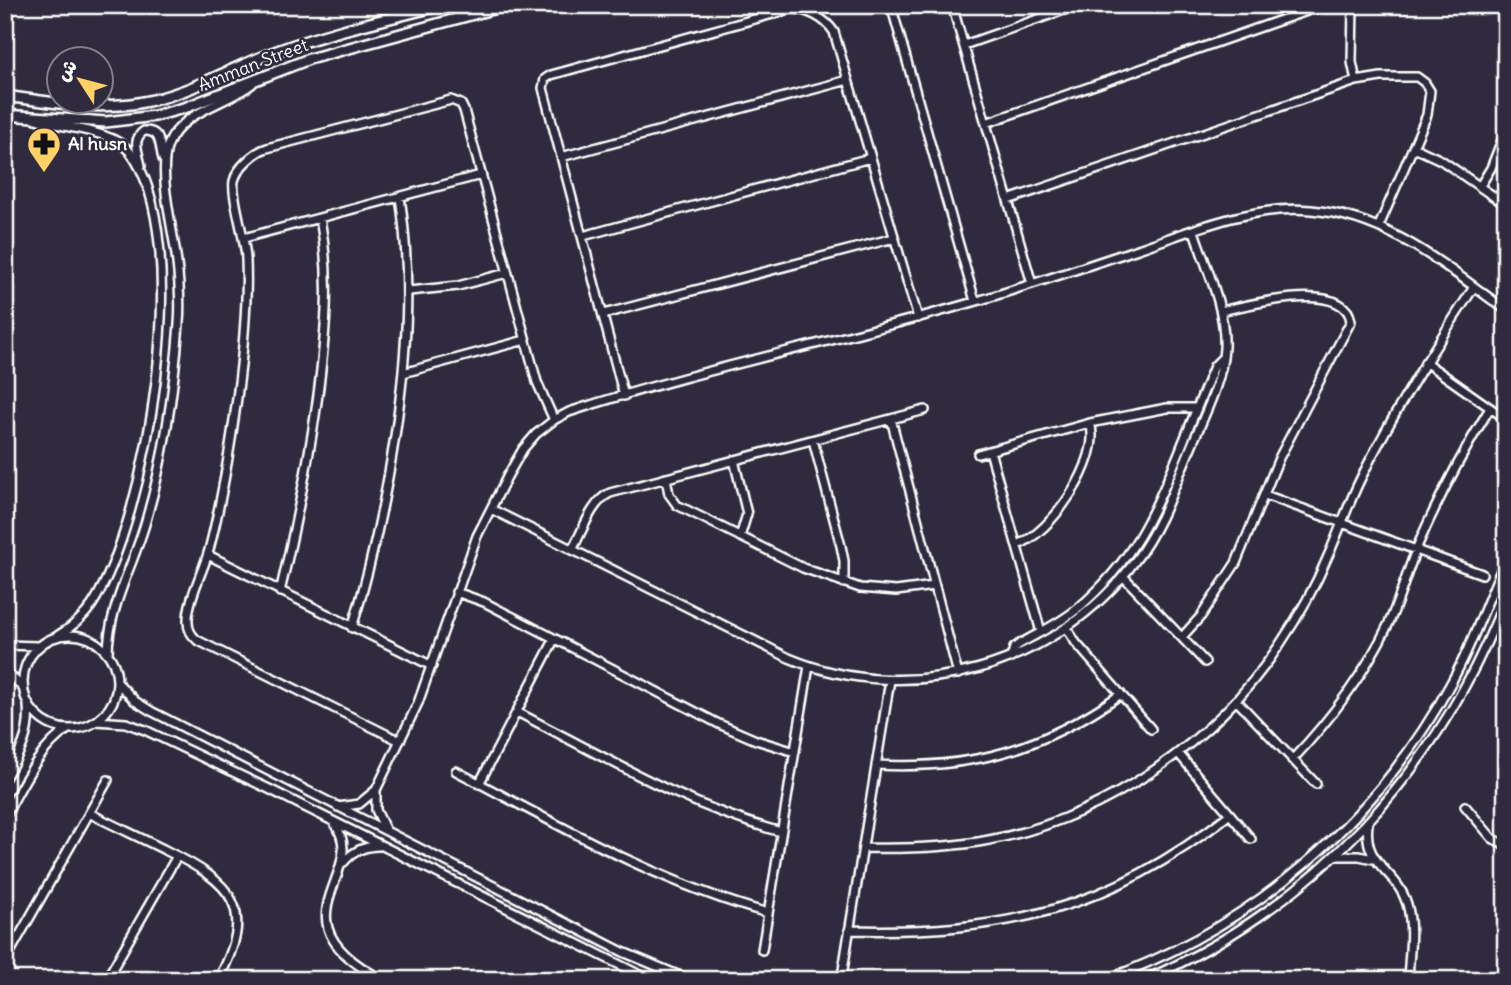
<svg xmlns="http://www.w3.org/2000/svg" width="1511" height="985" font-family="Delius,'Playpen Sans Arabic',sans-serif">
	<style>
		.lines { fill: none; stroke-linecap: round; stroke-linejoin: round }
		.minor-casing { stroke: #fff; stroke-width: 12 }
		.major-casing { stroke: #fff; stroke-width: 14 }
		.minor { stroke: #2f2a3d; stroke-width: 7 }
		.major { stroke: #2f2a3d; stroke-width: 9 }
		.labels { text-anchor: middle; stroke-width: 5; stroke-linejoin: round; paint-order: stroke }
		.street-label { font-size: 18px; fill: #fff; stroke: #2f2a3d }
		.poi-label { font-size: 18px; font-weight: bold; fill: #fff; stroke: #2f2a3d; text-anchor: start }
	</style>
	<rect width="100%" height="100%" fill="#2f2a3d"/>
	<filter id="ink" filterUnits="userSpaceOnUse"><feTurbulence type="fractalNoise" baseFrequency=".0143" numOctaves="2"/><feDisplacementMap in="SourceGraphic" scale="14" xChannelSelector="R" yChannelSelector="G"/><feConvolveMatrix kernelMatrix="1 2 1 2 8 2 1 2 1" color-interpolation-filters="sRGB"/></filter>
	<g filter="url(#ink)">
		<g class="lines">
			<g class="minor-casing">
				<path id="minor" d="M 891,5 L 975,301
					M 952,5 L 1032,284
					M 1353,5 L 1352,62 L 1356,81
					M 964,45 L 1078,5
					M 36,119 C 64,129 112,129 130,152 C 195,237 148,519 92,605 C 83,618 71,628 57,636
					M 986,123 L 1324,5
					M 1413,147 L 1441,160 L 1506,205
					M 561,157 L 848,80
					M 141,166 C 139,153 131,140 144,131 C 162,130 159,146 163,159
					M 1480,186 L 1491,168 L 1506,130
					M 1008,200 L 1356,81 L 1381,77 L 1417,77 L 1425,83 L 1430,91 L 1427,115 L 1379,226
					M 583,236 L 870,158
					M 244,238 L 481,175
					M 409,291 L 458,286 L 507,273
					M 604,314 L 894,238
					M 1425,362 L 1506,419
					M 403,373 L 525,340
					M 624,396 L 543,88 L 545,79 L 551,75 L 791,9 C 806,8 826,19 834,32 L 918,318
					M 891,419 L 958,674
					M 813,440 L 841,546 L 844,561 L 844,583
					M 990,451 L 1041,632
					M 978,454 L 1090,423 L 1167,408 L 1197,408
					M 734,460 L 747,514 L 740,537
					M 666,478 L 669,494 L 677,505 L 803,568 L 860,588 L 896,591 L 934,586
					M 1265,495 L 1482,574
					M 491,509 L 789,658 C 911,709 1057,667 1135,561 C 1160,528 1173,490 1189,452 C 1202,419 1222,384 1224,348 C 1226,308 1206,268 1194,231
					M 1017,545 C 1051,534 1103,459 1090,423
					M 572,550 C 582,533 591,502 610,493 L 925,410
					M 208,555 L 432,666
					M 1123,576 L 1205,662
					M 280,592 C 296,524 310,457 319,387 C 326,328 331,277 320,218
					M 456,592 L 484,602 L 719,724 L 756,740 L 795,752
					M 1066,627 L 1076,643 L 1151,729
					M 352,628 C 372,564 385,501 395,436 C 407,355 412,278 400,197
					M23 682a47 47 0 1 1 94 0a47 47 0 1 1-94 0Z
					M 1182,637 L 1201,616 L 1236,563 L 1279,458 L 1351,321 C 1345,279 1247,305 1221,311
					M 5,645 L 38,646
					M 108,654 C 108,606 135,563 147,517 C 165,455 174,388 179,324 C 181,300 179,278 176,255 C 172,225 158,172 168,145 C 181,111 225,105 252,84
					M 1011,658 L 1014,648 L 1018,645 C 1038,633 1059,624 1077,609 C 1132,563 1154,514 1180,450 C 1191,422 1203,394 1214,366 L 1223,357
					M 5,670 L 22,687
					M 117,682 L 135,701 L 151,711 L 623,952 L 690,980
					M 1236,700 L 1316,784
					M 517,712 C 603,756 687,807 781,832
					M 96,721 L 126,723 L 145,730 L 269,789 L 650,980
					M 400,741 L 197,640 C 191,635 188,630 188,622 C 187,601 203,572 209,550 C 222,500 230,450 237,398 C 243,353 248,306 246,260 C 246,240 231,196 234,181 C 237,168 254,152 267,148 L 451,100 L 461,104 L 464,110 L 537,382 L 554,420
					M 1178,753 L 1251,839
					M 1292,760 C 1330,720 1364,675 1388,625 C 1400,599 1407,571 1418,545 C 1439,497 1463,452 1490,408
					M 876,765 C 972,770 1043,749 1121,694
					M 456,771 C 557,824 658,883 768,913
					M 5,778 C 19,754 31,735 28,706
					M 479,784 L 554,640
					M 376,791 L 376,810 L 385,829
					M 1465,806 L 1492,838 L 1506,846
					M 338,807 L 359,804 L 376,790 L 418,703 L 477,536 L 508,475 L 523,449 L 536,434 L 554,420 L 569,412 C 702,368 842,341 977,301 C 1031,285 1084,267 1138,249 C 1194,230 1250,205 1311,210 C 1388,216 1446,267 1506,310
					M 89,813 C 115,826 141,838 167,851 C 233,883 257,908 218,980
					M 5,816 C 23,785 37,750 68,729
					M 334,823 C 373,874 266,919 383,980
					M 1368,824 C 1363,867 1396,868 1407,904 C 1414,927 1409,956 1408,980
					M 863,848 C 905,849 947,848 989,840 C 1103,819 1217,741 1280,644 C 1299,616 1315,587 1328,556 C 1340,530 1348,504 1361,478 C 1394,411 1433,350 1474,287
					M 1336,856 L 1359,856 L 1373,859
					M 344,862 C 353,851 365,846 379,846
					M 849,930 C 1003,934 1108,911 1230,814
					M 762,950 L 809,666
					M 5,961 L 108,780
					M 843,970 L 890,680
					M 106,980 L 177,856
					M 1104,980 C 1253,927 1378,820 1452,681 C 1474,642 1487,599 1506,559
					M 1144,980 C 1314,907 1441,769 1506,596"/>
			</g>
			<g class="major-casing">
				<path id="major" d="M 5,96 C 49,102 93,110 138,103 C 188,95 230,68 277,51 C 331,31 387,19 442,5
					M 5,115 L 106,122 L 155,116 L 187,107 L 309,59 L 507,5"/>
			</g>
			<use href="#minor" class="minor"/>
			<use href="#major" class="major"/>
		</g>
	</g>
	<defs>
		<g id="pharmacy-pin" transform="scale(1.75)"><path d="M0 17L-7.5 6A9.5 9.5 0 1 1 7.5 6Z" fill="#ffd166" stroke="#2f2a3d"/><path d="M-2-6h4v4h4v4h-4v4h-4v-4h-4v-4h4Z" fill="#111"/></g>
	</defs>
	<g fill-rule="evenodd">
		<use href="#pharmacy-pin" x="44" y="144"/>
	</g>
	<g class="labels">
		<g class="street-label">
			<text transform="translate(253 65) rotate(-21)" y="6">Amman Street</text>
		</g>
		<g class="poi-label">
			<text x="68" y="150">Al husn</text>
		</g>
	</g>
	<rect width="1511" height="985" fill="none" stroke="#2f2a3d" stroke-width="28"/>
	<rect x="14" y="14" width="1483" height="957" fill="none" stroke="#fff" stroke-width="2.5" filter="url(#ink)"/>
	<g transform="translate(80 80) rotate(306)"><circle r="33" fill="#2f2a3d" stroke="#827f8b" stroke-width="2"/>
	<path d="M0-5L12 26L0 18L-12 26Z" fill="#ffd166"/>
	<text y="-10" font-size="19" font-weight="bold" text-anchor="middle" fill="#ffffff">ش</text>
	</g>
</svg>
